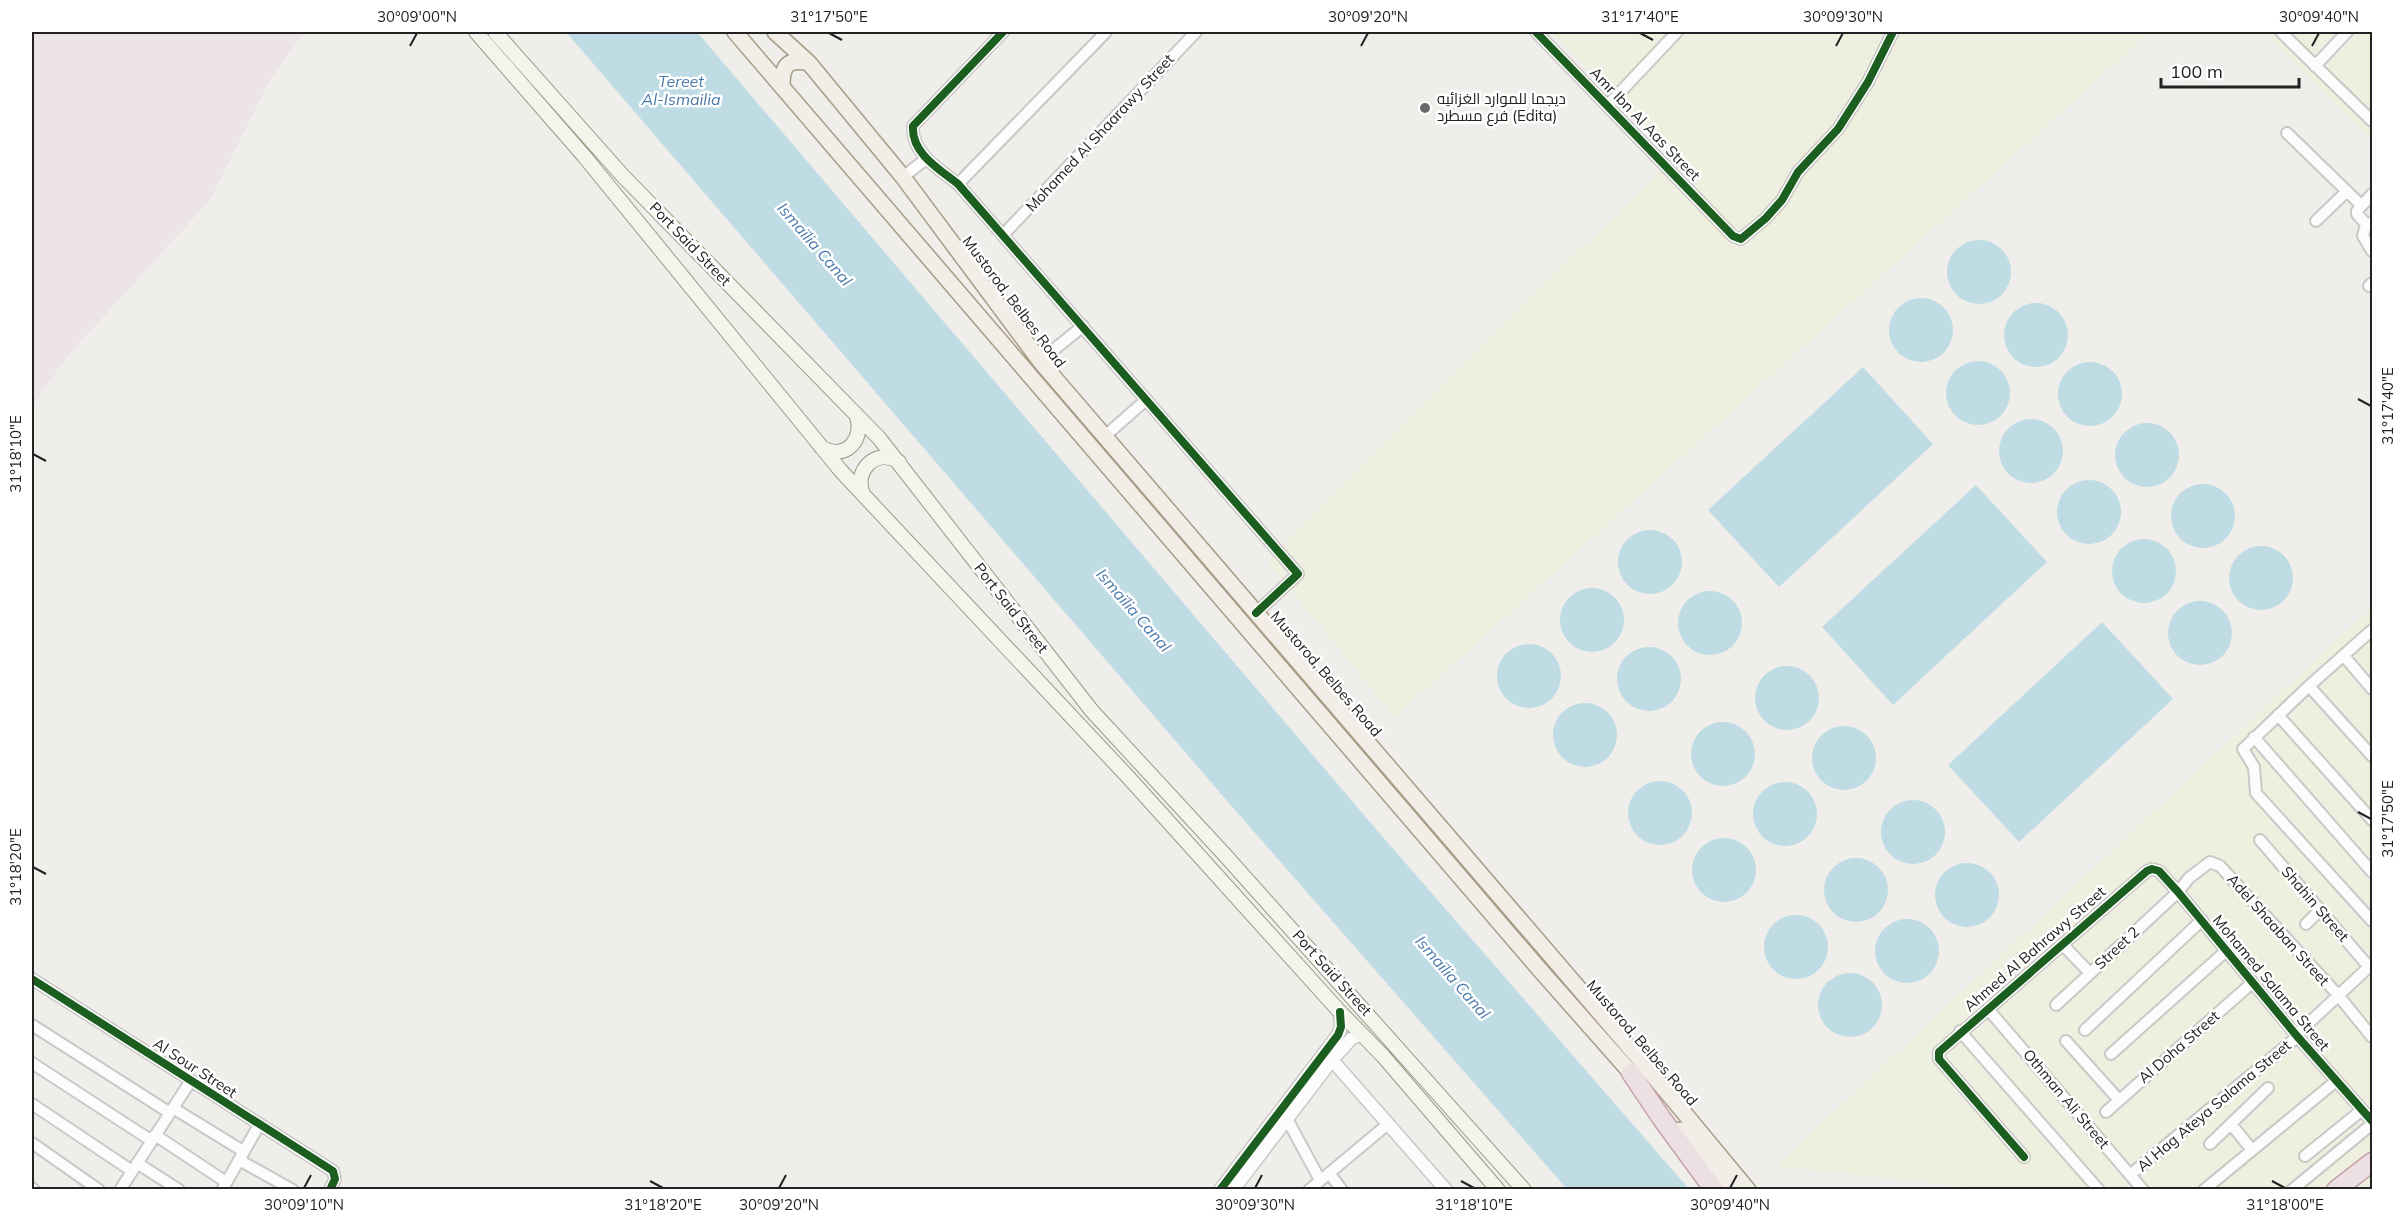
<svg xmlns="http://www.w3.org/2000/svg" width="2404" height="1221" font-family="Mulish,Cairo,sans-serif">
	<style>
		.industrial { fill: #ede4e9 }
		.farmland { fill: #efefdf }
		.water { fill: #bfdbe3 }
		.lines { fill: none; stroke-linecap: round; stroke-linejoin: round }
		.minor-casing { stroke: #c9c8c7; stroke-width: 14 }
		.tertiary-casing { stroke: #c9c8c7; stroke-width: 15 }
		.secondary-casing { stroke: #999a82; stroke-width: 16 }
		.primary-casing { stroke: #a79c86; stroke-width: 18 }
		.motorway-casing { stroke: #c5a2ac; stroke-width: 21 }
		.minor { stroke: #fdfcfc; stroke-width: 10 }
		.tertiary { stroke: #fdfcfc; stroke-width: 12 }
		.secondary { stroke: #f4f4ed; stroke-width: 14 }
		.primary { stroke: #f3ede7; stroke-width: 15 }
		.motorway { stroke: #ece0e2; stroke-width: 18 }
		.cycleway-casing { stroke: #fff; stroke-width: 11 }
		.cycleway { stroke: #1b5e20; stroke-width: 8 }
		.ticks { fill: none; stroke: #222; stroke-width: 2 }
		.poi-dot { fill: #6a6968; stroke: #fff; stroke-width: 2 }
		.labels { text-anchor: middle; stroke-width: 5; stroke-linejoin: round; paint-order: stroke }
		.poi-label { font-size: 15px; fill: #222; stroke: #fff; text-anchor: start }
		.street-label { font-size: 15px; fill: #222; stroke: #fff }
		.water-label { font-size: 16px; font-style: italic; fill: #4a7aab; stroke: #fff }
		.neatline { fill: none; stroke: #222; stroke-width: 2 }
		.ticks-label { font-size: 15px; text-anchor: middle; fill: #222 }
	</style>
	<rect width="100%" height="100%" fill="#f0eeeb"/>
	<path class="industrial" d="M 32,32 L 304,32 L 268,84 L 210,200 L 65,359 L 32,407 Z"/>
	<path class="farmland" d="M 1550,32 L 2150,32 L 1395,717 L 1267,561 L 1674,156 Z
		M 2265,32 L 2372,32 L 2372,139 Z
		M 2372,607 L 2372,1189 L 2297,1189 L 2291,1182 L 2281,1190 L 1999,1190 L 1776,1166 Z"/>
	<path class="water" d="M 566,32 L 697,32 L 1375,828 L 1689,1189 L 1567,1189 L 1228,802 Z
		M1947 272a32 32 0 1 1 64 0a32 32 0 1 1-64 0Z
		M1889 330a32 32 0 1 1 64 0a32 32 0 1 1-64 0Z
		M2004 335a32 32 0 1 1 64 0a32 32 0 1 1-64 0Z
		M1946 393a32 32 0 1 1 64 0a32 32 0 1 1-64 0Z
		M2058 394a32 32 0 1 1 64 0a32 32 0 1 1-64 0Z
		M 1863,367 L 1933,444 L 1779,587 L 1708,510 Z
		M1999 451a32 32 0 1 1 64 0a32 32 0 1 1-64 0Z
		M2115 455a32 32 0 1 1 64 0a32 32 0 1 1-64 0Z
		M2057 512a32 32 0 1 1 64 0a32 32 0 1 1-64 0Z
		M2171 516a32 32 0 1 1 64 0a32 32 0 1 1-64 0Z
		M 1976,485 L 2047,562 L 1893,705 L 1822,627 Z
		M1618 562a32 32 0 1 1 64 0a32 32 0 1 1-64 0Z
		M2112 571a32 32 0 1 1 64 0a32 32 0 1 1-64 0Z
		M2229 578a32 32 0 1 1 64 0a32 32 0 1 1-64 0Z
		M1560 620a32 32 0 1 1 64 0a32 32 0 1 1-64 0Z
		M1678 623a32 32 0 1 1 64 0a32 32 0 1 1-64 0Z
		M2168 633a32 32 0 1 1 64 0a32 32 0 1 1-64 0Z
		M 2102,622 L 2173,699 L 2019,842 L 1948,765 Z
		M1497 676a32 32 0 1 1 64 0a32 32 0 1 1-64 0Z
		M1617 679a32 32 0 1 1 64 0a32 32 0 1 1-64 0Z
		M1755 698a32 32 0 1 1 64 0a32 32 0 1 1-64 0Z
		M1553 735a32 32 0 1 1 64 0a32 32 0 1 1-64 0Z
		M1691 754a32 32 0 1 1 64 0a32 32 0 1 1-64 0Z
		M1812 758a32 32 0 1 1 64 0a32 32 0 1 1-64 0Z
		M1628 813a32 32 0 1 1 64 0a32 32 0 1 1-64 0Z
		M1753 814a32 32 0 1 1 64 0a32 32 0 1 1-64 0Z
		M1881 832a32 32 0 1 1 64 0a32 32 0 1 1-64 0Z
		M1692 870a32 32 0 1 1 64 0a32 32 0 1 1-64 0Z
		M1824 890a32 32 0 1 1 64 0a32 32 0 1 1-64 0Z
		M1935 895a32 32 0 1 1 64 0a32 32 0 1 1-64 0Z
		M1764 947a32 32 0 1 1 64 0a32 32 0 1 1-64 0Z
		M1875 951a32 32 0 1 1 64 0a32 32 0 1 1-64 0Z
		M1818 1005a32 32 0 1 1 64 0a32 32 0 1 1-64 0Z"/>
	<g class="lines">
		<g class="minor-casing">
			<path id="minor" d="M 1003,32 L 913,126 C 911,153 939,169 958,184 L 1298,574 L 1256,613
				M 1536,32 L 1733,236 L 1741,239 L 1766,218 L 1782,200 L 1798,172 L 1838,129 L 1868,82 L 1893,32
				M 2281,32 L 2372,121
				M 2315,66 L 2347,32
				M 1608,105 L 1677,32
				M 2287,133 L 2361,205
				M 903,177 L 926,159
				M 958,184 L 1106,32
				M 2316,221 L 2347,191
				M 2372,222 L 2365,228 L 2363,236 L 2372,251
				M 2368,226 L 2357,214 L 2357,211 L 2372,194
				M 1003,235 L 1196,32
				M 2369,286 L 2372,283
				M 1040,361 L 1083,326
				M 1105,436 L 1146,400
				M 2372,630 L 2309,686 L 2243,749 L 2254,767 L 2256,793 L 2372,921
				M 2344,656 L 2372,689
				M 2309,686 L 2372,756
				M 2278,715 L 2372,820
				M 2254,737 L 2372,872
				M 2260,840 L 2369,967
				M 2306,924 L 2320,910
				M 2062,944 L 2090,973
				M 32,979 L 333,1171 L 335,1179 L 330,1190
				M 2056,1005 L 2178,892 L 2189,878 L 2210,862 L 2220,866 L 2338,995 L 2372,1037
				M 1988,1009 L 2143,1190
				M 32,1025 L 170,1113
				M 2085,1030 L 2202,920
				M 1960,1031 L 2099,1190
				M 2296,1035 L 2372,964
				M 2066,1041 L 2119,1100
				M 2111,1054 L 2226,951
				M 32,1063 L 152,1141
				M 32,1104 L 132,1171
				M 173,1108 L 243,1151
				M 2106,1112 L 2252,983
				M 1287,1119 L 1320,1180
				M 2231,1124 L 2252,1150
				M 155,1135 L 226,1182
				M 32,1143 L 99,1190
				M 2210,1144 L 2268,1088
				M 2305,1156 L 2362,1110
				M 2024,1157 L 1939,1059 L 1939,1052 L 2147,871 L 2152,869 L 2159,871 L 2178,892 L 2296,1035 L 2372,1121
				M 239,1160 L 293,1190
				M 137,1163 L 179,1190
				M 1329,1173 L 1342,1190
				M 2130,1175 L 2297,1037
				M 32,1188 L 34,1190
				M 120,1190 L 190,1082
				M 222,1190 L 259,1125
				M 1309,1190 L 1388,1124
				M 2204,1190 L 2336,1081
				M 2292,1190 L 2372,1124"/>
		</g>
		<g class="tertiary-casing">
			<path id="tertiary" d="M 1332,1060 L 1446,1190
				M 1220,1190 L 1338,1035 L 1341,1027 L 1340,1012
				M 1233,1190 L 1332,1060 L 1351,1039 L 1361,1034"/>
		</g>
		<g class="secondary-casing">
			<path id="secondary" d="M 476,32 L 584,156 L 841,471 L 1129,778 L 1340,1012 L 1383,1056 L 1498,1190
				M 495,32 L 622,175 L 879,438 L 1092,711 L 1224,854 L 1524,1190
				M 821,447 C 845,462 866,439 856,414
				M 863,494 C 853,471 876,447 899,462"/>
		</g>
		<g class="primary-casing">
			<path id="primary" d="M 735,32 L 1540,970 L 1639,1082
				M 775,32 L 809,63 L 903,177 L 1040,361 L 1642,1062 L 1748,1190
				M 782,86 C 782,65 788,58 809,63
				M 1680,1130 L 1730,1190"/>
		</g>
		<g class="motorway-casing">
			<path id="motorway" d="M 1631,1073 L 1662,1119 L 1714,1190
				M 2336,1190 L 2372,1162"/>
		</g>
		<use href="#minor" class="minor"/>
		<use href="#tertiary" class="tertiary"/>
		<use href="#secondary" class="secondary"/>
		<use href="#primary" class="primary"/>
		<use href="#motorway" class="motorway"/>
		<g class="cycleway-casing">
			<path id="cycleway" d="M 1003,32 L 913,126 C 911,153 939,169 958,184 L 1298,574 L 1256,613
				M 1536,32 L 1733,236 L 1741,239 L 1766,218 L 1782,200 L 1798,172 L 1838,129 L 1868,82 L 1893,32
				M 32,979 L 333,1171 L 335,1179 L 330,1190
				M 2024,1157 L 1939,1059 L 1939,1052 L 2147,871 L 2152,869 L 2159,871 L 2178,892 L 2296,1035 L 2372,1121
				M 1220,1190 L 1338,1035 L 1341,1027 L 1340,1012"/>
		</g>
		<use href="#cycleway" class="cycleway"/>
	</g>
	<path class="ticks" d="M 829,33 L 842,40M 1640,33 L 1653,40M 410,46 L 417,33M 1361,46 L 1368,33M 1836,46 L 1843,33M 2312,46 L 2319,33M 2358,399 L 2371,406M 33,454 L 46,461M 2358,812 L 2371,819M 33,867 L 46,874M 650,1181 L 663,1188M 1461,1181 L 1474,1188M 2272,1181 L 2285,1188M 304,1188 L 311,1175M 779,1188 L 786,1175M 1255,1188 L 1262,1175M 1730,1188 L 1737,1175"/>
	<circle class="poi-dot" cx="1425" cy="108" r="6"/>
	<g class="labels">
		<g class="poi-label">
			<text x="1437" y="104">ديجما للموارد الغزائيه<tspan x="1437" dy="17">فرع مسطرد (Edita)</tspan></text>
		</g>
		<g class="street-label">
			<text transform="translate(1645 124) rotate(46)" y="5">Amr Ibn Al Aas Street</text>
			<text transform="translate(1100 133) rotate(-47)" y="5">Mohamed Al Shaarawy Street</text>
			<text transform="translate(690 244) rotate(46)" y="5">Port Said Street</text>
			<text transform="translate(1014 302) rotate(53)" y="5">Mustorod, Belbes Road</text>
			<text transform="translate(1011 608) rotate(52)" y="5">Port Said Street</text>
			<text transform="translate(1326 674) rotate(49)" y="5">Mustorod, Belbes Road</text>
			<text transform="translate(2315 904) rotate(49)" y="5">Shahin Street</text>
			<text transform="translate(2278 930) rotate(48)" y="5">Adel Shaaban Street</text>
			<text transform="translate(2117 948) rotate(-43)" y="5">Street 2</text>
			<text transform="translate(2035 949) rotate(-41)" y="5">Ahmed Al Bahrawy Street</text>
			<text transform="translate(1332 973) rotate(48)" y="5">Port Said Street</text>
			<text transform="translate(2271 983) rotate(50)" y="5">Mohamed Salama Street</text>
			<text transform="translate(1642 1043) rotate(49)" y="5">Mustorod, Belbes Road</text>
			<text transform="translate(2179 1047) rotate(-41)" y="5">Al Doha Street</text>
			<text transform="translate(195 1068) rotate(33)" y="5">Al Sour Street</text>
			<text transform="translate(2066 1099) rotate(50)" y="5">Othman Ali Street</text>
			<text transform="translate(2214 1106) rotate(-40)" y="5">Al Hag Ateya Salama Street</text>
		</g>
		<g class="water-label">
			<text x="681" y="87">Tereet<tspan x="681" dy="18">Al-Ismailia</tspan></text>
			<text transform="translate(815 244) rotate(49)" y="6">Ismaïlia Canal</text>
			<text transform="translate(1134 610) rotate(49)" y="6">Ismaïlia Canal</text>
			<text transform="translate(1453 977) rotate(49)" y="6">Ismaïlia Canal</text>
		</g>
	</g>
	<rect width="2404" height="1221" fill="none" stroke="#ffffff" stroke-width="66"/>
	<path d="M2161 78v9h138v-9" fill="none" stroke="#222222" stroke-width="3"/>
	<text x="2170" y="78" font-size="18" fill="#222222" stroke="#ffffff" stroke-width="4.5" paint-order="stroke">100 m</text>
	<rect x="33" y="33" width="2338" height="1155" class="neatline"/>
	<g class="ticks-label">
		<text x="417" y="22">30°09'00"N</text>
		<text x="829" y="22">31°17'50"E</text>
		<text x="1368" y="22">30°09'20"N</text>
		<text x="1640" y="22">31°17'40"E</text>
		<text x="1843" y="22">30°09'30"N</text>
		<text x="2319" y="22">30°09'40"N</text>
		<text transform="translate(2388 406) rotate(-90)" y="5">31°17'40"E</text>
		<text transform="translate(16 454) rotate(-90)" y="5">31°18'10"E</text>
		<text transform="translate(2388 819) rotate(-90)" y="5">31°17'50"E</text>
		<text transform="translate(16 867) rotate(-90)" y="5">31°18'20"E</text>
		<text x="304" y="1210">30°09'10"N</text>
		<text x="663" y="1210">31°18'20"E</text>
		<text x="779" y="1210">30°09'20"N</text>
		<text x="1255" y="1210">30°09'30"N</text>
		<text x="1474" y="1210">31°18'10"E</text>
		<text x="1730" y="1210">30°09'40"N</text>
		<text x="2285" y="1210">31°18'00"E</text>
	</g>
</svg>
